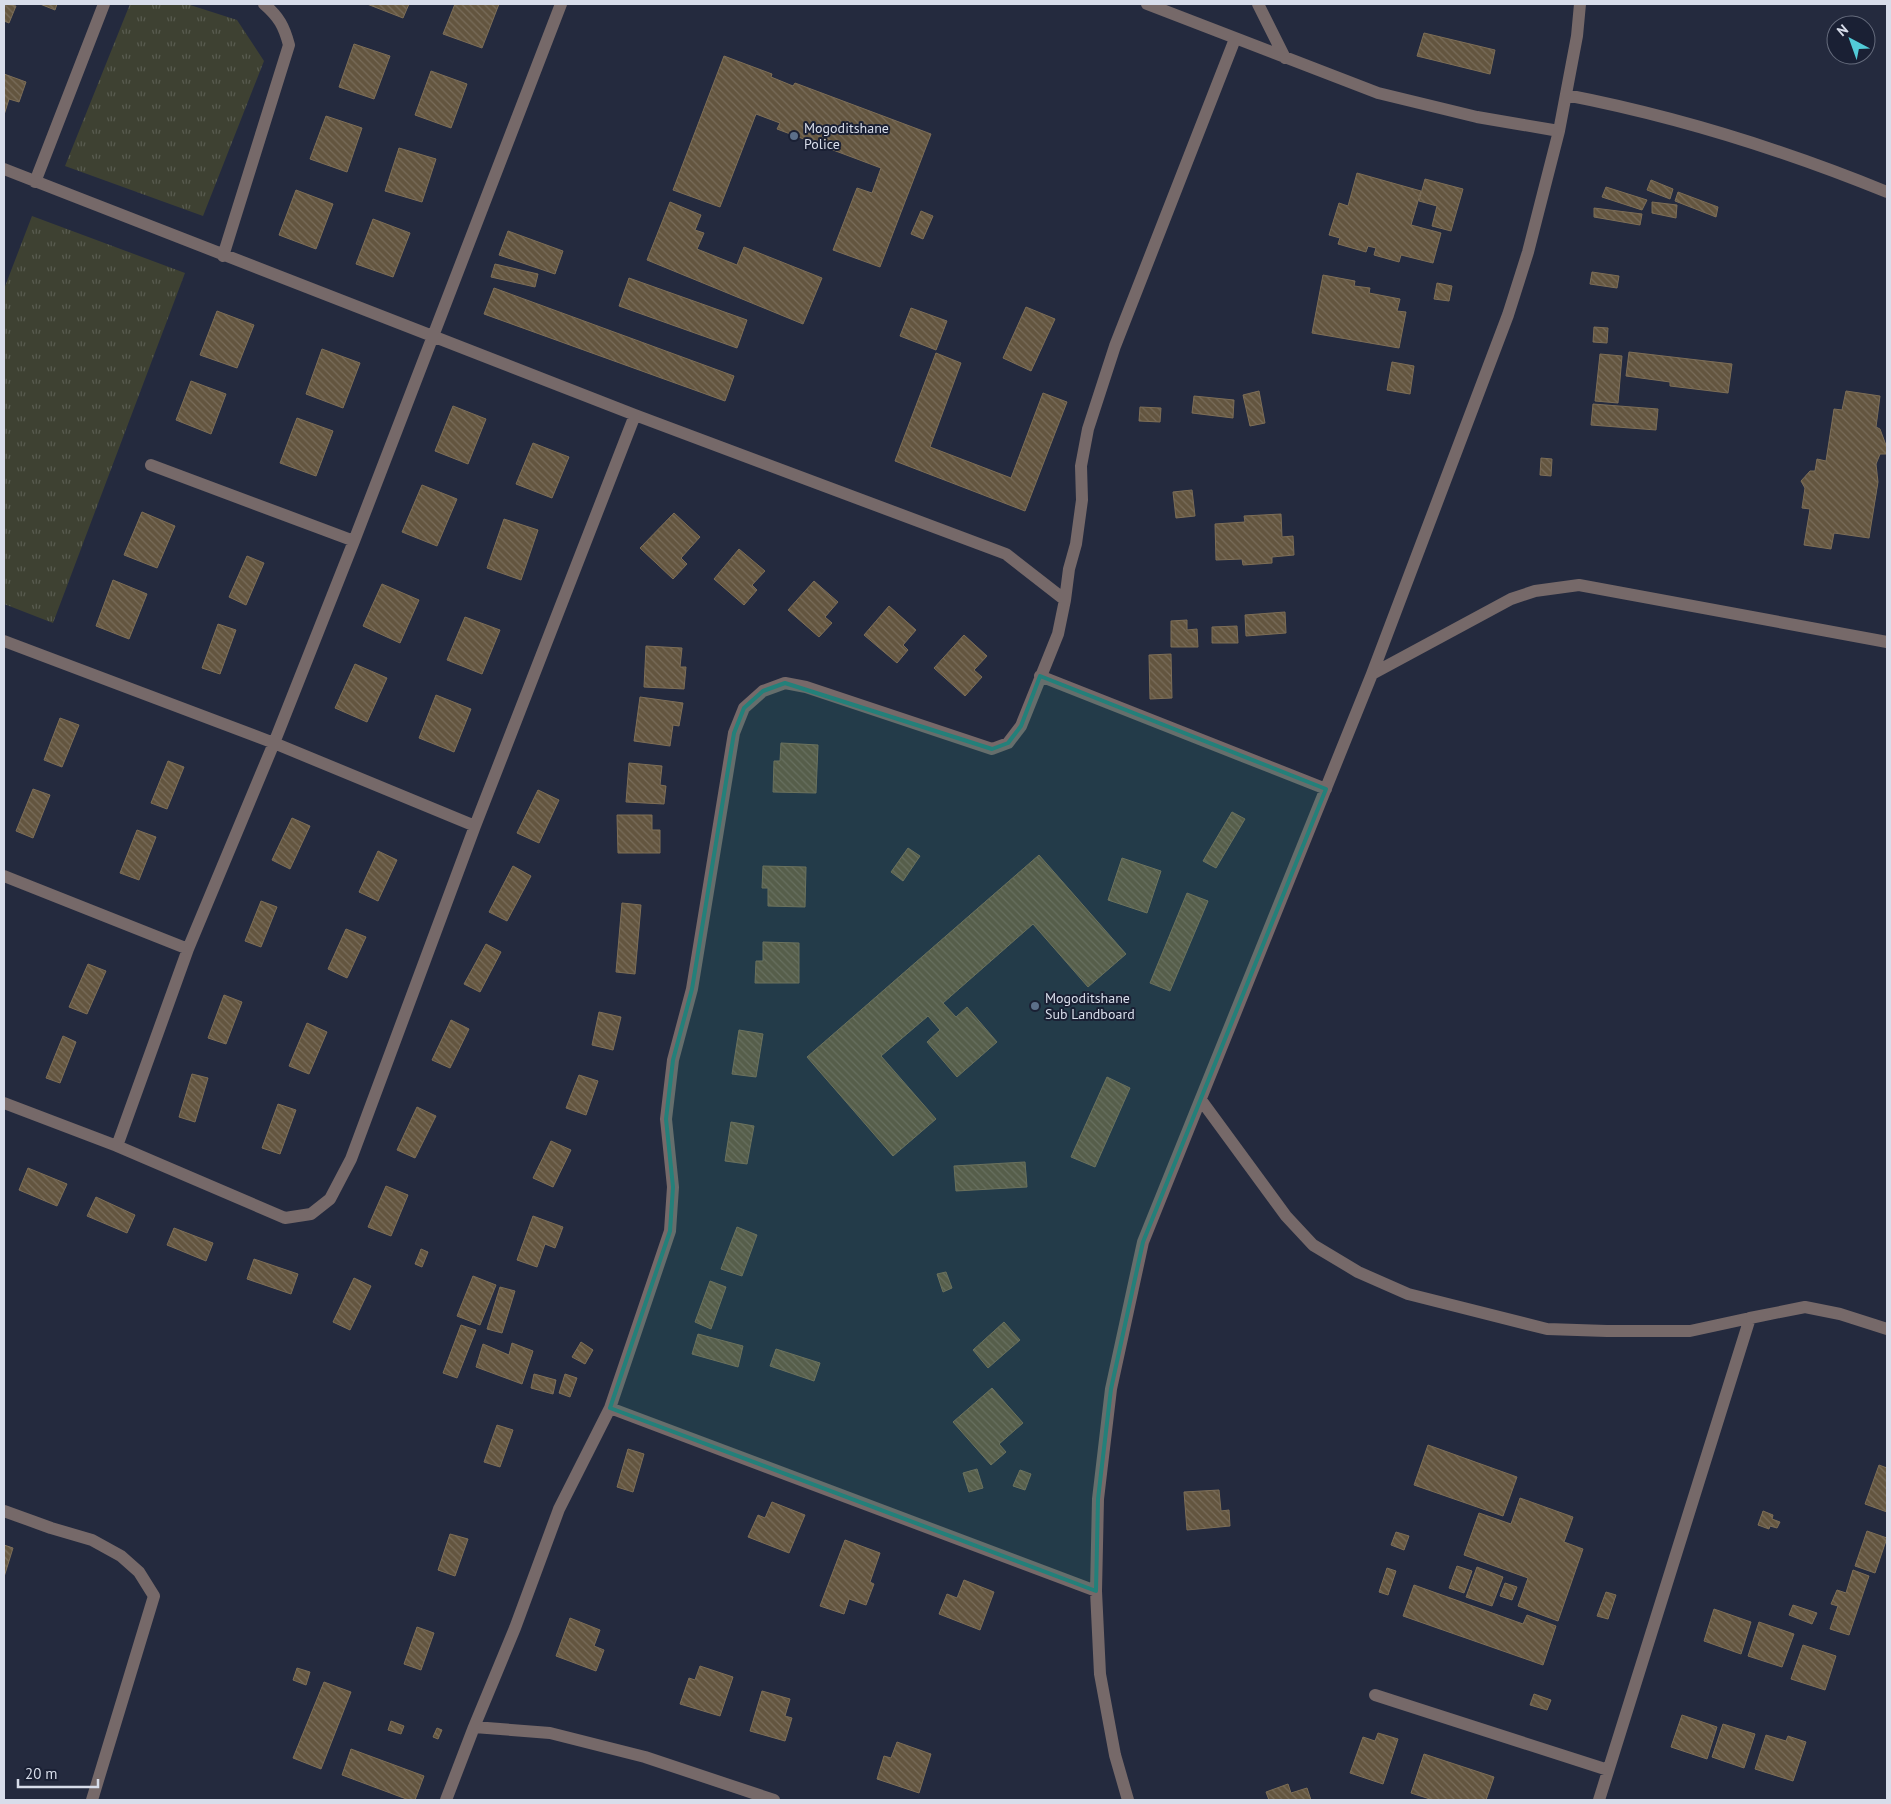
<svg xmlns="http://www.w3.org/2000/svg" width="1891" height="1804" font-family="'PT Sans',sans-serif">
	<style>
		.grass { fill: url(#grass-tufts) }
		.building { fill: url(#building-back-hatch); stroke: #7d6e57 }
		.lines { fill: none; stroke-linecap: round; stroke-linejoin: round }
		.minor { stroke: #766969; stroke-width: 12 }
		.marked { fill: #23807a; fill-opacity: 0.2; stroke: #23807a; stroke-width: 4; stroke-linejoin: round }
		.service-dot { fill: #5c6f8a; stroke: #1a2034; stroke-width: 2 }
		.labels { text-anchor: middle; stroke-width: 4; stroke-linejoin: round; paint-order: stroke }
		.poi-label { font-size: 14px; fill: #d8ddea; stroke: #1a2034; text-anchor: start }
	</style>
	<defs>
		<pattern id="grass-tufts" width="24" height="20" patternUnits="userSpaceOnUse" patternTransform="scale(1.25)"><rect width="24" height="20" fill="#3e4132"/><path d="M3 7l-1-3M5 7V3M7 7l1-3M15 17l-1-3M17 17v-4M19 17l1-3" fill="none" stroke="#595c50"/></pattern>
		<pattern id="building-back-hatch" width="6" height="6" patternUnits="userSpaceOnUse" patternTransform="scale(1.25)"><rect width="6" height="6" fill="#63553f"/><path d="M-1 5l2 2M0 0l6 6M5-1l2 2" fill="none" stroke="#796d5b"/></pattern>
	</defs>
	<rect width="100%" height="100%" fill="#242a3e"/>
	<path class="grass" d="M 130,4 L 187,4 L 237,20 L 264,61 L 203,216 L 65,166 Z
		M 32,216 L 185,273 L 53,623 L 4,604 L 4,289 Z"/>
	<path class="building" d="M 4,4 L 16,6 L 9,23 L 4,21 Z
		M 40,4 L 57,4 L 55,10 Z
		M 367,4 L 409,4 L 403,18 Z
		M 455,4 L 499,4 L 482,48 L 443,34 Z
		M 1424,33 L 1495,50 L 1490,74 L 1417,56 Z
		M 354,44 L 390,56 L 374,99 L 339,87 Z
		M 724,56 L 772,74 L 771,77 L 793,86 L 795,83 L 931,134 L 880,267 L 833,250 L 857,188 L 872,193 L 881,168 L 777,129 L 780,123 L 756,114 L 720,207 L 673,190 Z
		M 431,71 L 467,84 L 451,128 L 415,115 Z
		M 4,74 L 26,82 L 19,102 L 9,99 L 4,115 Z
		M 326,116 L 362,128 L 347,172 L 310,159 Z
		M 399,148 L 436,159 L 422,202 L 385,191 Z
		M 1357,173 L 1421,191 L 1411,225 L 1441,233 L 1433,263 L 1401,255 L 1399,262 L 1374,255 L 1376,248 L 1368,246 L 1366,252 L 1338,244 L 1340,238 L 1329,235 L 1339,203 L 1348,206 Z
		M 1425,179 L 1463,189 L 1451,231 L 1432,226 L 1437,206 L 1419,201 Z
		M 1651,180 L 1673,189 L 1670,199 L 1647,190 Z
		M 1606,187 L 1647,200 L 1642,210 L 1602,197 Z
		M 296,190 L 333,204 L 316,249 L 279,235 Z
		M 1678,192 L 1718,207 L 1716,217 L 1675,201 Z
		M 670,202 L 701,215 L 695,230 L 704,233 L 697,249 L 737,265 L 744,247 L 822,278 L 803,324 L 647,260 Z
		M 1652,202 L 1677,205 L 1676,218 L 1652,213 Z
		M 1594,208 L 1642,214 L 1640,225 L 1594,217 Z
		M 921,211 L 933,216 L 923,239 L 911,234 Z
		M 373,219 L 410,233 L 393,277 L 356,264 Z
		M 508,231 L 563,251 L 555,274 L 499,255 Z
		M 495,264 L 538,274 L 535,287 L 491,277 Z
		M 1592,272 L 1619,276 L 1617,288 L 1590,284 Z
		M 1323,275 L 1355,281 L 1354,286 L 1370,288 L 1369,293 L 1400,299 L 1397,311 L 1406,312 L 1399,348 L 1312,333 Z
		M 629,278 L 747,320 L 737,348 L 619,306 Z
		M 1437,283 L 1452,286 L 1449,301 L 1434,299 Z
		M 494,288 L 734,376 L 725,401 L 484,314 Z
		M 1026,307 L 1055,319 L 1031,371 L 1003,358 Z
		M 911,308 L 947,321 L 936,350 L 900,336 Z
		M 217,311 L 254,325 L 237,368 L 200,355 Z
		M 1594,327 L 1608,328 L 1607,343 L 1593,342 Z
		M 322,349 L 360,363 L 343,408 L 306,394 Z
		M 1629,352 L 1732,364 L 1728,393 L 1670,386 L 1670,382 L 1626,376 Z
		M 936,353 L 961,363 L 930,447 L 1011,478 L 1043,393 L 1067,402 L 1025,511 L 895,461 Z
		M 1600,354 L 1622,356 L 1618,403 L 1595,401 Z
		M 1392,362 L 1414,366 L 1410,394 L 1387,390 Z
		M 191,381 L 226,394 L 211,434 L 176,420 Z
		M 1259,391 L 1265,423 L 1250,426 L 1243,395 Z
		M 1846,391 L 1880,396 L 1876,427 L 1880,429 L 1887,448 L 1887,454 L 1880,454 L 1876,464 L 1878,482 L 1869,538 L 1834,533 L 1831,549 L 1804,545 L 1810,509 L 1802,508 L 1805,488 L 1801,481 L 1810,471 L 1815,471 L 1817,459 L 1826,461 L 1834,409 L 1842,410 Z
		M 1194,396 L 1234,400 L 1233,418 L 1192,413 Z
		M 1593,404 L 1658,409 L 1656,430 L 1591,425 Z
		M 453,406 L 486,419 L 468,464 L 435,451 Z
		M 1140,407 L 1161,408 L 1160,422 L 1139,421 Z
		M 297,418 L 333,431 L 316,476 L 280,463 Z
		M 533,443 L 569,457 L 552,498 L 516,484 Z
		M 1541,458 L 1552,459 L 1551,476 L 1540,475 Z
		M 422,485 L 457,499 L 437,546 L 402,532 Z
		M 1192,490 L 1195,516 L 1176,518 L 1173,492 Z
		M 142,512 L 175,526 L 157,568 L 124,555 Z
		M 674,513 L 700,537 L 681,558 L 687,564 L 673,579 L 640,548 Z
		M 1281,514 L 1282,537 L 1293,536 L 1294,555 L 1272,557 L 1272,563 L 1243,565 L 1242,559 L 1216,560 L 1215,524 L 1245,522 L 1244,516 Z
		M 504,519 L 538,530 L 521,580 L 487,568 Z
		M 739,549 L 765,571 L 752,585 L 757,590 L 744,605 L 714,579 Z
		M 247,556 L 264,563 L 246,605 L 229,597 Z
		M 113,580 L 147,594 L 129,639 L 96,626 Z
		M 814,581 L 838,602 L 825,617 L 832,623 L 819,637 L 788,610 Z
		M 382,584 L 419,600 L 400,643 L 363,626 Z
		M 889,606 L 916,630 L 903,645 L 908,650 L 897,663 L 864,635 Z
		M 1285,612 L 1286,633 L 1246,636 L 1245,615 Z
		M 465,617 L 500,630 L 482,674 L 447,660 Z
		M 1187,620 L 1187,630 L 1197,629 L 1198,647 L 1171,647 L 1171,621 Z
		M 218,624 L 236,630 L 220,674 L 202,668 Z
		M 1237,626 L 1238,643 L 1212,643 L 1212,627 Z
		M 964,635 L 987,656 L 974,670 L 982,677 L 965,696 L 934,668 Z
		M 646,646 L 682,648 L 680,667 L 686,667 L 684,689 L 644,687 Z
		M 1171,654 L 1172,698 L 1150,699 L 1149,655 Z
		M 355,664 L 387,678 L 367,722 L 335,708 Z
		M 436,695 L 471,709 L 454,752 L 419,738 Z
		M 640,697 L 683,703 L 679,726 L 673,725 L 670,746 L 634,741 Z
		M 60,718 L 79,725 L 62,767 L 44,760 Z
		M 781,743 L 818,745 L 816,793 L 773,792 L 774,761 L 780,761 Z
		M 168,761 L 184,767 L 167,809 L 151,803 Z
		M 629,763 L 662,766 L 660,785 L 666,786 L 664,804 L 626,802 Z
		M 33,789 L 50,795 L 33,838 L 16,831 Z
		M 538,790 L 559,800 L 539,843 L 517,833 Z
		M 1232,812 L 1245,819 L 1216,868 L 1203,861 Z
		M 617,815 L 652,815 L 652,830 L 660,830 L 660,853 L 618,853 Z
		M 292,818 L 310,826 L 290,869 L 272,860 Z
		M 137,830 L 156,837 L 139,880 L 120,873 Z
		M 908,848 L 920,856 L 903,881 L 891,872 Z
		M 378,851 L 397,860 L 378,901 L 359,892 Z
		M 1039,855 L 1126,954 L 1088,987 L 1033,924 L 943,1003 L 956,1017 L 967,1007 L 997,1042 L 957,1077 L 927,1042 L 940,1030 L 928,1016 L 881,1056 L 936,1119 L 893,1156 L 807,1057 Z
		M 1122,858 L 1161,871 L 1147,913 L 1108,900 Z
		M 513,866 L 531,876 L 507,921 L 489,912 Z
		M 763,866 L 806,867 L 805,907 L 768,906 L 768,888 L 762,888 Z
		M 1187,893 L 1208,901 L 1170,991 L 1150,983 Z
		M 261,901 L 277,907 L 261,947 L 245,941 Z
		M 622,903 L 641,905 L 635,974 L 616,972 Z
		M 346,929 L 366,937 L 347,978 L 328,969 Z
		M 763,942 L 799,943 L 799,983 L 755,983 L 756,961 L 763,961 Z
		M 486,944 L 501,952 L 480,992 L 464,984 Z
		M 88,964 L 106,971 L 87,1014 L 69,1007 Z
		M 224,995 L 242,1002 L 226,1044 L 208,1038 Z
		M 599,1012 L 621,1017 L 613,1050 L 592,1045 Z
		M 451,1020 L 469,1029 L 450,1068 L 432,1060 Z
		M 307,1023 L 327,1032 L 309,1074 L 289,1066 Z
		M 739,1030 L 763,1034 L 756,1077 L 732,1074 Z
		M 63,1036 L 76,1042 L 60,1083 L 46,1078 Z
		M 192,1074 L 208,1078 L 195,1122 L 179,1117 Z
		M 579,1075 L 598,1081 L 586,1115 L 566,1108 Z
		M 1107,1077 L 1130,1088 L 1095,1167 L 1071,1157 Z
		M 278,1104 L 296,1110 L 280,1154 L 262,1148 Z
		M 417,1107 L 436,1116 L 415,1158 L 397,1150 Z
		M 731,1122 L 754,1126 L 747,1164 L 725,1161 Z
		M 551,1141 L 571,1150 L 553,1187 L 533,1178 Z
		M 1025,1162 L 1027,1187 L 956,1191 L 954,1166 Z
		M 28,1168 L 67,1184 L 57,1206 L 19,1190 Z
		M 386,1186 L 408,1195 L 391,1236 L 368,1227 Z
		M 96,1197 L 135,1215 L 127,1233 L 87,1216 Z
		M 533,1216 L 563,1227 L 555,1248 L 545,1244 L 537,1267 L 517,1260 Z
		M 737,1227 L 757,1235 L 742,1276 L 721,1269 Z
		M 174,1228 L 213,1243 L 206,1261 L 167,1245 Z
		M 421,1249 L 428,1252 L 422,1267 L 415,1264 Z
		M 254,1259 L 298,1274 L 291,1294 L 247,1279 Z
		M 946,1272 L 952,1288 L 943,1292 L 937,1274 Z
		M 473,1276 L 496,1285 L 480,1325 L 457,1316 Z
		M 354,1278 L 371,1286 L 350,1330 L 333,1322 Z
		M 710,1281 L 726,1287 L 711,1329 L 695,1322 Z
		M 500,1287 L 515,1291 L 502,1333 L 487,1329 Z
		M 1004,1322 L 1020,1340 L 988,1368 L 973,1350 Z
		M 461,1325 L 476,1330 L 457,1378 L 443,1373 Z
		M 698,1334 L 743,1346 L 738,1367 L 692,1354 Z
		M 581,1342 L 593,1350 L 585,1364 L 572,1357 Z
		M 512,1343 L 533,1351 L 522,1384 L 476,1367 L 483,1344 L 509,1355 Z
		M 776,1349 L 820,1363 L 814,1381 L 770,1366 Z
		M 534,1374 L 556,1380 L 553,1394 L 531,1388 Z
		M 565,1374 L 577,1378 L 570,1397 L 559,1393 Z
		M 992,1388 L 1023,1423 L 999,1444 L 1006,1452 L 991,1465 L 953,1422 Z
		M 497,1425 L 513,1430 L 500,1467 L 484,1462 Z
		M 1428,1445 L 1517,1477 L 1503,1516 L 1414,1485 Z
		M 628,1449 L 644,1454 L 633,1492 L 617,1487 Z
		M 1879,1465 L 1887,1468 L 1887,1512 L 1865,1504 Z
		M 977,1469 L 983,1488 L 969,1492 L 963,1473 Z
		M 1020,1470 L 1031,1474 L 1025,1490 L 1013,1486 Z
		M 1219,1490 L 1221,1511 L 1229,1510 L 1230,1526 L 1187,1530 L 1184,1492 Z
		M 1520,1498 L 1573,1517 L 1564,1542 L 1583,1549 L 1558,1621 L 1518,1606 L 1528,1578 L 1464,1555 L 1479,1513 L 1511,1524 Z
		M 772,1502 L 805,1515 L 789,1553 L 748,1537 L 758,1515 L 765,1518 Z
		M 1763,1511 L 1773,1515 L 1772,1519 L 1780,1522 L 1777,1528 L 1770,1526 L 1769,1529 L 1758,1525 Z
		M 1867,1531 L 1887,1538 L 1875,1573 L 1855,1566 Z
		M 1396,1532 L 1409,1536 L 1404,1550 L 1391,1545 Z
		M 450,1534 L 468,1539 L 455,1576 L 438,1570 Z
		M 845,1540 L 880,1553 L 870,1582 L 874,1584 L 866,1605 L 849,1599 L 844,1614 L 820,1606 Z
		M 4,1545 L 13,1548 L 4,1577 Z
		M 1457,1566 L 1472,1571 L 1464,1593 L 1449,1588 Z
		M 1477,1567 L 1503,1577 L 1492,1606 L 1466,1597 Z
		M 1387,1568 L 1396,1571 L 1388,1595 L 1379,1592 Z
		M 1853,1570 L 1869,1576 L 1849,1635 L 1830,1629 L 1838,1606 L 1831,1604 L 1837,1590 L 1846,1593 Z
		M 964,1580 L 994,1592 L 980,1630 L 939,1614 L 947,1594 L 957,1598 Z
		M 1505,1583 L 1517,1587 L 1512,1600 L 1500,1596 Z
		M 1414,1585 L 1523,1624 L 1527,1615 L 1556,1626 L 1543,1665 L 1403,1616 Z
		M 1606,1592 L 1616,1595 L 1608,1619 L 1597,1616 Z
		M 1793,1605 L 1817,1613 L 1812,1624 L 1789,1615 Z
		M 1714,1609 L 1751,1622 L 1741,1654 L 1704,1641 Z
		M 570,1618 L 600,1630 L 594,1646 L 604,1650 L 596,1671 L 556,1656 Z
		M 1759,1622 L 1794,1634 L 1782,1667 L 1748,1656 Z
		M 417,1627 L 434,1633 L 421,1670 L 404,1664 Z
		M 1803,1645 L 1836,1656 L 1825,1690 L 1791,1679 Z
		M 700,1666 L 733,1677 L 720,1716 L 680,1704 L 689,1678 L 695,1680 Z
		M 297,1668 L 310,1672 L 306,1685 L 293,1680 Z
		M 324,1682 L 351,1692 L 321,1769 L 293,1758 Z
		M 762,1691 L 790,1699 L 785,1716 L 792,1718 L 785,1741 L 750,1731 Z
		M 1534,1694 L 1551,1700 L 1547,1710 L 1530,1705 Z
		M 1682,1715 L 1717,1727 L 1707,1759 L 1671,1747 Z
		M 391,1721 L 404,1726 L 401,1734 L 388,1730 Z
		M 1723,1724 L 1755,1734 L 1744,1768 L 1712,1757 Z
		M 437,1728 L 442,1730 L 438,1739 L 433,1737 Z
		M 1378,1733 L 1398,1739 L 1383,1784 L 1350,1773 L 1363,1737 L 1375,1741 Z
		M 1766,1735 L 1786,1741 L 1788,1736 L 1806,1742 L 1793,1781 L 1755,1769 Z
		M 897,1742 L 931,1754 L 919,1793 L 877,1779 L 884,1756 L 891,1758 Z
		M 351,1749 L 424,1776 L 415,1800 L 409,1800 L 342,1775 Z
		M 1424,1754 L 1494,1777 L 1486,1800 L 1433,1800 L 1411,1793 Z
		M 1288,1784 L 1291,1793 L 1307,1788 L 1311,1800 L 1269,1800 L 1266,1792 Z"/>
	<g class="lines">
		<path class="minor" d="M 1147,4 L 1378,93 L 1477,117 L 1559,131
			M 1258,4 L 1285,58
			M 1566,95 C 1675,116 1784,150 1887,192
			M 4,169 L 635,415 L 1006,554 L 1065,600 L 1058,634 L 1021,726 L 1008,743 L 992,749 L 806,687 L 785,683 L 763,691 L 744,708 L 734,733 L 692,989 L 673,1060 L 666,1119 L 673,1187 L 670,1231 L 610,1408 L 559,1509 L 515,1628 L 474,1727 L 446,1800
			M 35,182 L 104,4
			M 223,256 L 289,45 C 284,26 279,17 264,4
			M 151,465 L 354,541
			M 1065,600 L 1069,569 L 1076,544 L 1082,500 L 1081,466 L 1088,429 L 1115,346 L 1235,39
			M 4,641 L 274,743 L 475,826
			M 1372,674 L 1511,599 L 1535,591 L 1579,585 L 1887,642
			M 1040,676 L 1326,789
			M 4,876 L 188,949
			M 1201,1100 L 1286,1216 L 1313,1245 L 1358,1272 L 1408,1294 L 1547,1329 L 1607,1331 L 1690,1331 L 1750,1318
			M 4,1103 L 117,1146 L 285,1218 L 311,1214 L 330,1199 L 351,1159 L 475,826 L 635,415
			M 117,1146 L 188,949 L 274,743 L 354,541 L 561,4
			M 610,1408 L 1096,1591
			M 4,1511 L 51,1528 L 92,1540 L 121,1556 L 139,1572 L 154,1596 L 92,1800
			M 1375,1695 L 1608,1770
			M 474,1727 L 550,1733 L 645,1757 L 774,1800
			M 1128,1800 L 1115,1755 L 1100,1674 L 1096,1591 L 1098,1499 L 1111,1389 L 1143,1242 L 1372,674 L 1508,315 L 1528,252 L 1559,131 L 1577,36 L 1580,4
			M 1599,1800 L 1750,1318 L 1805,1307 L 1840,1314 L 1887,1329"/>
	</g>
	<path class="marked" d="M 1040,676 L 1326,789 L 1143,1242 L 1111,1389 L 1098,1499 L 1096,1591 L 610,1408 L 670,1231 L 673,1187 L 666,1119 L 673,1060 L 692,989 L 734,733 L 744,708 L 763,691 L 785,683 L 992,749 L 1008,743 L 1021,726 Z"/>
	<g class="service-dot">
		<circle cx="794" cy="136" r="5"/>
		<circle cx="1035" cy="1006" r="5"/>
	</g>
	<g class="labels">
		<g class="poi-label">
			<text x="804" y="133">Mogoditshane<tspan x="804" dy="16">Police</tspan></text>
			<text x="1045" y="1003">Mogoditshane<tspan x="1045" dy="16">Sub Landboard</tspan></text>
		</g>
	</g>
	<rect width="1891" height="1804" fill="none" stroke="#d8ddea" stroke-width="10"/>
	<g transform="translate(1851 40) rotate(319)"><circle r="24" fill="#1a2034" stroke="#666c7d"/>
	<path d="M0-4L9 19L0 12L-9 19Z" fill="#52cbd7"/>
	<text y="-8" font-size="14" font-weight="bold" text-anchor="middle" fill="#d8ddea">N</text>
	</g>
	<path d="M18 1779v8h80v-8" fill="none" stroke="#d8ddea" stroke-width="2.5"/>
	<text x="25" y="1779" font-size="15" fill="#d8ddea" stroke="#1a2034" stroke-width="4" paint-order="stroke">20 m</text>
</svg>
